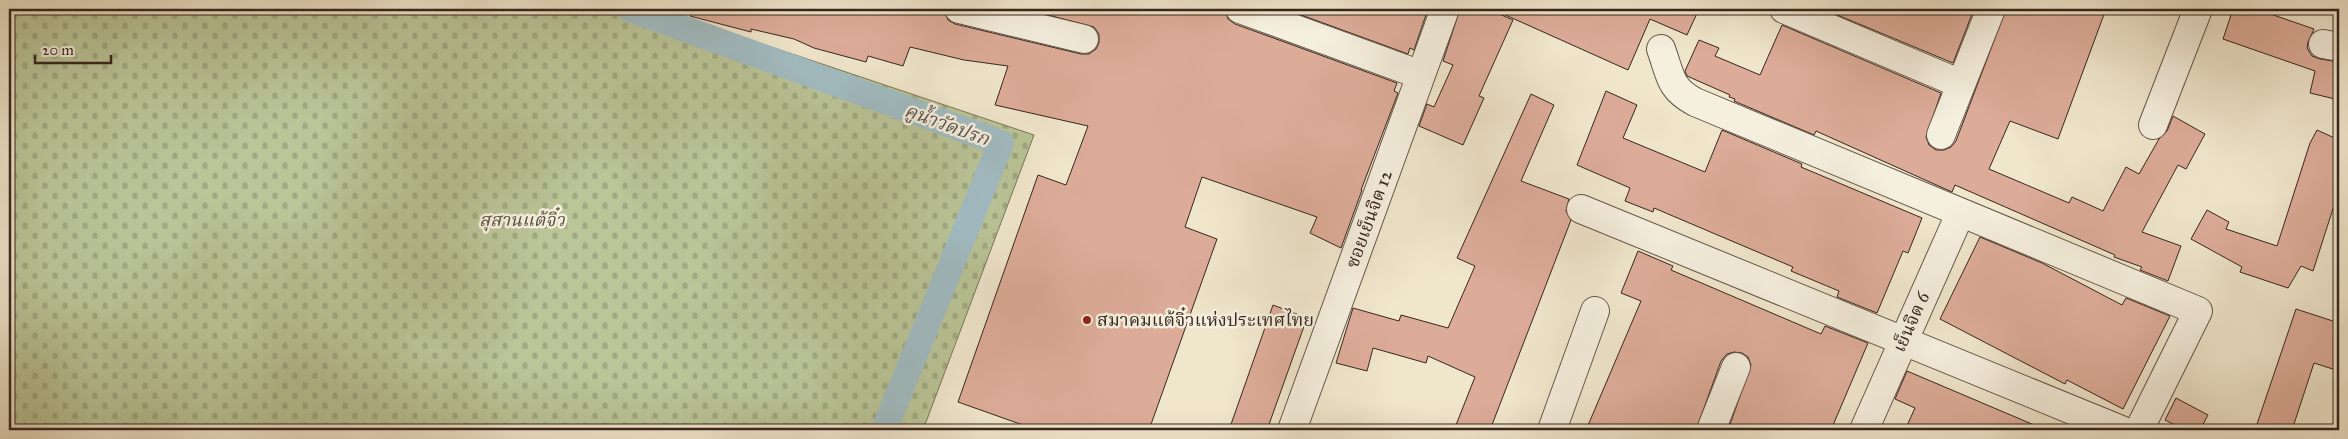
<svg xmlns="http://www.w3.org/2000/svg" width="2348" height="439" font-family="'IM FELL Great Primer','Noto Serif Thai',serif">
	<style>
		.cemetery { fill: url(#cemetery-stones); stroke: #78765b }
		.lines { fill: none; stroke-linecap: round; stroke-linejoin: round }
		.canal { stroke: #a1bcc3; stroke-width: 26 }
		.building { fill: #ddac99; stroke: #36261e }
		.minor-casing { stroke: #64564a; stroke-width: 30 }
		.minor { stroke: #f5efde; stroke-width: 28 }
		.poi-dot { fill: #8f2418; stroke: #f5efde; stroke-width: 2 }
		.labels { text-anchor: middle; stroke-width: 5; stroke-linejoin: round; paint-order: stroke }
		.street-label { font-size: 18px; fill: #36261e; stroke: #f5efde }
		.park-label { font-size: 18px; font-style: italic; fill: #574e3c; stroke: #f5efde }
		.poi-label { font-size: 18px; fill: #36261e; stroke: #f5efde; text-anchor: start }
		.water-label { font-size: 19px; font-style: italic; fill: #565350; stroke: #f5efde }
	</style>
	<defs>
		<pattern id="cemetery-stones" width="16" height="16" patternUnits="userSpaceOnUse" patternTransform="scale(1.25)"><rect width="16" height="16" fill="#bac598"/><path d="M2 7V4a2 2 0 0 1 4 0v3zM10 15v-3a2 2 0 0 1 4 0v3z" fill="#a0a983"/></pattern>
	</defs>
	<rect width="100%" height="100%" fill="#f0e6cc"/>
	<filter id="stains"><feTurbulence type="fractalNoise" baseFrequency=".004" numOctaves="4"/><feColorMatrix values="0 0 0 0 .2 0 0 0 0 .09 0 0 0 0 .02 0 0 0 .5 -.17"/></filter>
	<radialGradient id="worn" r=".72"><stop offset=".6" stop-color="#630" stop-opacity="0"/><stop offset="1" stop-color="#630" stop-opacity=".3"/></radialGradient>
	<path class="cemetery" d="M 9,9 L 658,9 L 1034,135 L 923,430 L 9,430 Z"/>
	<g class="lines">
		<path class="canal" d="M 630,9 L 1001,143 L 884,430"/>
	</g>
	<path class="building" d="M 691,9 L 944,9 L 948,20 L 955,24 L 1081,54 L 1089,54 L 1096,49 L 1099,43 L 1099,34 L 1094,27 L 1025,9 L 1177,9 L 1199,14 L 1201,9 L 1225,9 L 1228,19 L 1235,24 L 1397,83 L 1394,91 L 1398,93 L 1361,190 L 1362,190 L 1341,248 L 1310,233 L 1317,217 L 1202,177 L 1185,227 L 1217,239 L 1149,430 L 1037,430 L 958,402 L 1038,175 L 1066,185 L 1088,126 L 995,105 L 1008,66 L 964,60 L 910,47 L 903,66 L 868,56 L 866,62 L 814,48 L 794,39 L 751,29 L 751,32 L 690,16 Z
		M 1285,9 L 1428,9 L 1414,50 L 1410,48 L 1408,54 Z
		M 1460,9 L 1488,9 L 1513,20 L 1479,96 L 1484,98 L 1463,145 L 1419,126 L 1427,104 L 1434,107 L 1453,65 L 1443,61 Z
		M 1492,9 L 1699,9 L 1687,35 L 1650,19 L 1628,70 Z
		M 1823,9 L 1974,9 L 1953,63 Z
		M 2006,9 L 2106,9 L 2058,139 L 2010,121 L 1989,169 L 2069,203 L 2072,197 L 2103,211 L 2126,167 L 2139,174 L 2159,139 L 2167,131 L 2173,116 L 2205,134 L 2186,169 L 2178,165 L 2142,232 L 2181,246 L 2168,281 L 2140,270 L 2142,267 L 2114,257 L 2115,255 L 1955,185 L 1952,192 L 1816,131 L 1814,135 L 1734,101 L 1735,99 L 1729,97 L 1730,95 L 1687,76 L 1685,71 L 1699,40 L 1719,48 L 1715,56 L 1760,75 L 1782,25 L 1941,93 L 1926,137 L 1929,145 L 1936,150 L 1944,150 L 1951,147 L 1956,141 Z
		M 2233,9 L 2256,9 L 2314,29 L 2308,42 L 2307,48 L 2312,56 L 2320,59 L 2339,62 L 2339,100 L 2310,93 L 2315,71 L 2223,39 Z
		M 1606,91 L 1637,105 L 1623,138 L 1705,172 L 1722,130 L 1802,164 L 1801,167 L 1922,218 L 1908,253 L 1903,251 L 1877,313 L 1837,297 L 1839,291 L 1791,271 L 1793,267 L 1654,208 L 1653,212 L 1625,201 L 1630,188 L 1577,165 Z
		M 1531,94 L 1554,105 L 1521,181 L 1569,199 L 1566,211 L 1571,220 L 1490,430 L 1454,430 L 1475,377 L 1428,356 L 1426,363 L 1373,348 L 1367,371 L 1336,363 L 1353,308 L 1399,321 L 1401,315 L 1448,328 L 1475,266 L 1457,258 Z
		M 2317,130 L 2339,140 L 2339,190 L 2313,271 L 2301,266 L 2288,288 L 2240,272 L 2242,267 L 2191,239 L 2207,210 L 2229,222 L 2226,229 L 2277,246 L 2310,143 Z
		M 1980,237 L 2042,263 L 2122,305 L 2126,298 L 2170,316 L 2123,409 L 2067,380 L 2065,384 L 1940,319 Z
		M 1638,251 L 1673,266 L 1671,270 L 1821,334 L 1825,326 L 1868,343 L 1831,430 L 1728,430 L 1751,365 L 1748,357 L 1742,353 L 1734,352 L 1727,354 L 1721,361 L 1696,430 L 1586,430 L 1641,301 L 1621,293 Z
		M 1273,305 L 1307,318 L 1267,430 L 1229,430 Z
		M 2296,309 L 2339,323 L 2339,371 L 2314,363 L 2292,430 L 2255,430 Z
		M 1907,371 L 2046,430 L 1905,430 L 1915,408 L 1895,399 Z
		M 2176,398 L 2208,415 L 2200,430 L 2185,430 L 2165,420 Z"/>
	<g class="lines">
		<g class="minor-casing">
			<path id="minor" d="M 959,9 L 1084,39
				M 1240,9 L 1421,75
				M 1784,9 L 1961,84
				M 2323,44 L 2339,47
				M 1661,49 C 1671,76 1669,88 1695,102 L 2198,311 L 2139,430
				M 2153,125 L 2198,9
				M 1941,135 L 1991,9
				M 1581,209 L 2121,430
				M 1292,430 L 1445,9
				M 1552,430 L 1595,311
				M 1711,430 L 1736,367
				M 1864,430 L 1960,214"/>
		</g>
		<use href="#minor" class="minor"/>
	</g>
	<circle class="poi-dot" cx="1087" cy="320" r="5"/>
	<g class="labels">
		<g class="street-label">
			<text transform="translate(1369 219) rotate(-70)" y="6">ซอยเย็นจิต 12</text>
			<text transform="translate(1911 322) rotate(-66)" y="6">เย็นจิต 6</text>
		</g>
		<g class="park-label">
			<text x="522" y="226">สุสานแต้จิ๋ว</text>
		</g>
		<g class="poi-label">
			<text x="1097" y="326">สมาคมแต้จิ๋วแห่งประเทศไทย</text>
		</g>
		<g class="water-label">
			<text transform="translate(947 124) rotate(20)" y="7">คูน้ำวัดปรก</text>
		</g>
	</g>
	<rect width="2348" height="439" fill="none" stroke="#f0e6cc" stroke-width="30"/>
	<rect x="10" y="10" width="2328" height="419" fill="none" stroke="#36261e" stroke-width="2.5"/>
	<rect x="15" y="15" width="2318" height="409" fill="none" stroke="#36261e"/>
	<path d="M35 55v8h76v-8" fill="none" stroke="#36261e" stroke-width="2.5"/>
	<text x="42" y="55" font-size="15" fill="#36261e" stroke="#f5efde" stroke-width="4" paint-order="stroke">20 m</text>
	<rect width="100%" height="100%" filter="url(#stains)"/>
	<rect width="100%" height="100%" fill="url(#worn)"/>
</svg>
